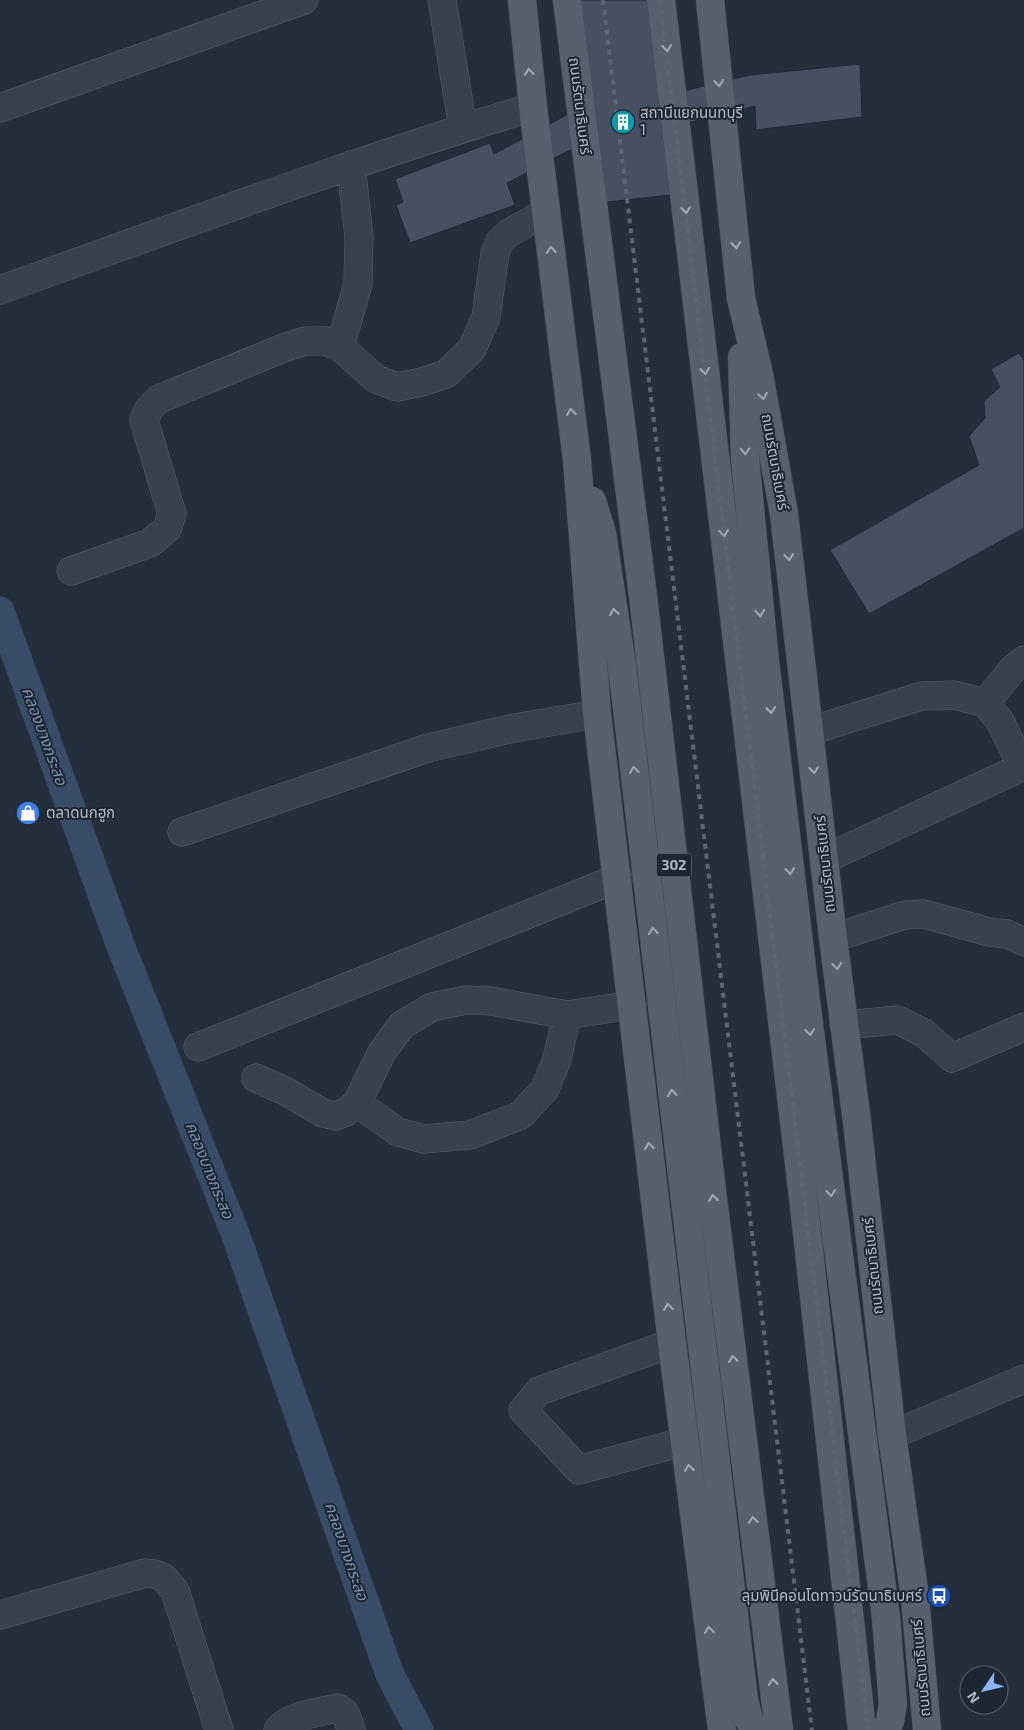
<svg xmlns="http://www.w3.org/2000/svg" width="1024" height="1730" font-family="'Exo 2','Noto Sans Thai',sans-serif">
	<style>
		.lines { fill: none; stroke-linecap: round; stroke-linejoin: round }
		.canal { stroke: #394c67; stroke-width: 29 }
		.building { fill: #455162; stroke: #1f2835 }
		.minor-casing { stroke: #565f6c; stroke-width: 29 }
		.major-casing { stroke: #414a57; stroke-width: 29 }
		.minor { stroke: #38414e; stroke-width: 28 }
		.major { stroke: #56606e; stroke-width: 28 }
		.rail { stroke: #5a6575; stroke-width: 4; stroke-dasharray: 5 5; stroke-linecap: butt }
		.oneway { stroke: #a1aab7 }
		.labels { text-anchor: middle; stroke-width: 4; stroke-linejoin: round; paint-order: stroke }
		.shield { fill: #1d2633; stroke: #878f9c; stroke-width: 1 }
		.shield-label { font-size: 14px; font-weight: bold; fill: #b4bcc9 }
		.street-label { font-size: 15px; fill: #b4bcc9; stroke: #1d2633 }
		.poi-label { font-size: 15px; fill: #b4bcc9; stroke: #1d2633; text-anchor: start }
		.water-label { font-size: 16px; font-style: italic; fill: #7c92b1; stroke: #1d2633 }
	</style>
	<rect width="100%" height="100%" fill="#242f3e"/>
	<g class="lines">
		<path class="canal" d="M 0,611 L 121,947 L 235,1233 L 390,1675 L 419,1730"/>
	</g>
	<path class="building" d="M 574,0 L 655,0 L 667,95 L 750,75 L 860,64 L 862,117 L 756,130 L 755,106 L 671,127 L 679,194 L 599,203 L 591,139 L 507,183 L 515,205 L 410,243 L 396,205 L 403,202 L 395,179 L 490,143 L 494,154 L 587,104 Z
		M 1019,353 L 1024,360 L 1024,528 L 869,614 L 830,550 L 979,465 L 969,436 L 985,418 L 984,401 L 1000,387 L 991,369 Z"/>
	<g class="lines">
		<g class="minor-casing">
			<path id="minor" d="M 442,0 L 463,128
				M 0,108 L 304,0
				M 0,290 C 177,227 353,161 533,107
				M 340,347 L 358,284 L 359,237 L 351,165
				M 71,571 L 150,543 L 167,529 L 172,514 L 144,420 L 149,409 L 159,399 L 286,347 L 305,341 L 325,341 L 340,347 L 376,379 L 397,387 L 422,382 L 446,374 L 472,349 L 486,317 L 495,253 L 500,241 L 509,233 L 546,212
				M 985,703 L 1013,669 L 1024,660
				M 810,731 L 922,696 L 954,695 L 985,703 L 1000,721 L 1022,767 L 825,859
				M 182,832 L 428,748 L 514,728 L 597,714
				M 833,938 L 905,915 L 924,914 L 989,932 L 1007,934 L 1024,942
				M 844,1025 L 898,1020 L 924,1033 L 952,1058 L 1024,1027
				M 198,1047 L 618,878
				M 256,1078 L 285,1091 L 323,1113 L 335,1116 L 346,1112 L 357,1103 L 382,1052 L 402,1025 L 432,1007 L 466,1000 L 491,1001 L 567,1015 L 632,1005
				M 357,1103 L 398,1132 L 424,1139 L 470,1135 L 521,1115 L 545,1089 L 557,1059 L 567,1015
				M 672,1343 L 539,1391 L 523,1410 L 579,1470 L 686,1441
				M 892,1435 L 1024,1379
				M 0,1615 L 145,1573 C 161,1573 165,1578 175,1591 L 219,1730
				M 278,1730 C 286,1716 321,1712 337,1708 C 347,1711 348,1721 351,1730"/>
		</g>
		<g class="major-casing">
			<path id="major" d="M 522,0 L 533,107 L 577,460 L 597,714 L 672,1343 L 722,1730
				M 567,0 L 643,596 L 712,1191 L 779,1730
				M 661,0 L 803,1197 L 862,1730
				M 710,0 L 741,298 L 759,374 L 784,514 L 833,938 L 857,1122 L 892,1435 L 915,1598 L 927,1730
				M 742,357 L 745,458 L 765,661 L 806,1001 L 886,1618 L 893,1704 L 890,1721 L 886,1730
				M 592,501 L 602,533 L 622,666 L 744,1700 L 749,1720 L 755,1730"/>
		</g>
		<use href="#minor" class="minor"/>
		<use href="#major" class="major"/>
		<path class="rail" d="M 603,0 L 812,1730
			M 660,0 L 868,1730"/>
	</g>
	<defs><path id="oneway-chevron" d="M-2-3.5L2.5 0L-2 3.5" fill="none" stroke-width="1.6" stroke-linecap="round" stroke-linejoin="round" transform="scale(1.25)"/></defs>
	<g class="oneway">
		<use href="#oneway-chevron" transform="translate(667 48) rotate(83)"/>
		<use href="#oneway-chevron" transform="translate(529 72) rotate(-96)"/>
		<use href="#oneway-chevron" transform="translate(719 83) rotate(84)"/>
		<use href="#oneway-chevron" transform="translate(686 210) rotate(83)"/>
		<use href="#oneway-chevron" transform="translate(736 245) rotate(84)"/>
		<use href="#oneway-chevron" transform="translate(551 250) rotate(-97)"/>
		<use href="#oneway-chevron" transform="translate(705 371) rotate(83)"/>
		<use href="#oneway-chevron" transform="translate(763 396) rotate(80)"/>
		<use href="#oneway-chevron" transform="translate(571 412) rotate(-97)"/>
		<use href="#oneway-chevron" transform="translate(745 451) rotate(88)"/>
		<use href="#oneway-chevron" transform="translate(724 533) rotate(83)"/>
		<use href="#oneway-chevron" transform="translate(789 557) rotate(83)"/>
		<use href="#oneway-chevron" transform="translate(614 612) rotate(-99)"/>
		<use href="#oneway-chevron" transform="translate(760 613) rotate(85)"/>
		<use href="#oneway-chevron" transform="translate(771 710) rotate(83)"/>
		<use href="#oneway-chevron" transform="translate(634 770) rotate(-97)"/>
		<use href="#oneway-chevron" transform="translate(814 770) rotate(83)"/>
		<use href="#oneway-chevron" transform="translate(790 871) rotate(83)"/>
		<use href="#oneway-chevron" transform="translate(653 931) rotate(-97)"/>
		<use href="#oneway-chevron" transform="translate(837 966) rotate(83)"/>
		<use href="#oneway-chevron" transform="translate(810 1032) rotate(83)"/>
		<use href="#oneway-chevron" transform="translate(672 1093) rotate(-97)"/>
		<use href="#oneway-chevron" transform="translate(649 1146) rotate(-97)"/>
		<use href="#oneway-chevron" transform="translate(831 1193) rotate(83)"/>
		<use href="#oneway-chevron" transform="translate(713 1198) rotate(-97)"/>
		<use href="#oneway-chevron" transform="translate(668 1307) rotate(-97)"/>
		<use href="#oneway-chevron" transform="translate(733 1359) rotate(-97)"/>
		<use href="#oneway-chevron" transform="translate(689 1468) rotate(-97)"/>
		<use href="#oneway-chevron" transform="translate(753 1520) rotate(-97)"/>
		<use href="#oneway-chevron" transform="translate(709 1630) rotate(-97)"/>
		<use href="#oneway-chevron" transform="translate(773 1682) rotate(-97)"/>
	</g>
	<defs>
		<g id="building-disc" transform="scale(1.25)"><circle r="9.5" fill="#0f9aa8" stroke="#1d2633"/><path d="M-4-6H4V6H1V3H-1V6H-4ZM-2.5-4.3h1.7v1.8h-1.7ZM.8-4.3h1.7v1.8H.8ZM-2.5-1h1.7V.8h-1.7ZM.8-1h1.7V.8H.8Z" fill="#fff"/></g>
		<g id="shop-disc" transform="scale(1.25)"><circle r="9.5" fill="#3f7fe0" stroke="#1d2633"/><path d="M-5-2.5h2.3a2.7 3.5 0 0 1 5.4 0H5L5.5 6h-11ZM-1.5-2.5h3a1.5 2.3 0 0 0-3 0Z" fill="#fff"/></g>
		<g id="bus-disc" transform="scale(1.25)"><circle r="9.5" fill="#1a4fb4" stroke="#1d2633"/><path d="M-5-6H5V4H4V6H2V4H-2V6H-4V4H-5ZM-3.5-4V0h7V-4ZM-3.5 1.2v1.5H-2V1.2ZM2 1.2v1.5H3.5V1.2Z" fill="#fff"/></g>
	</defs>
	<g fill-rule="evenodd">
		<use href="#building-disc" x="623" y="122"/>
		<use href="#shop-disc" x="28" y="813"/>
		<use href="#bus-disc" x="939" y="1596"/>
	</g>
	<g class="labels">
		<rect class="shield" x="656.5" y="853.5" width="35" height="23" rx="4"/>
		<g class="shield-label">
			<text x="674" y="870">302</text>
		</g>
		<g class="street-label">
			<text transform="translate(580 106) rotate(83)" y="5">ถนนรัตนาธิเบศร์</text>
			<text transform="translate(775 462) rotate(80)" y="5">ถนนรัตนาธิเบศร์</text>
			<text transform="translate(825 864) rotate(-96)" y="5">ถนนรัตนาธิเบศร์</text>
			<text transform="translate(873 1266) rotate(-96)" y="5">ถนนรัตนาธิเบศร์</text>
			<text transform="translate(921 1668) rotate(-95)" y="5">ถนนรัตนาธิเบศร์</text>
		</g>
		<g class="poi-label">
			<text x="640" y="118">สถานีแยกนนทบุรี<tspan x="640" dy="17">1</tspan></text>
			<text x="46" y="818">ตลาดนกฮูก</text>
			<text x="922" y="1601" text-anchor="end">ลุมพินีคอนโดทาวน์รัตนาธิเบศร์</text>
		</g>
		<g class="water-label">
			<text transform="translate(45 736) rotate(70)" y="6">คลองบางกระสอ</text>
			<text transform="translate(210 1170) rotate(68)" y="6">คลองบางกระสอ</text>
			<text transform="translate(347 1551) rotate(71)" y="6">คลองบางกระสอ</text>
		</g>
	</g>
	<g transform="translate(984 1690) rotate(235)"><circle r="24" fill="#1d2633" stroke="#59626f"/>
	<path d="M0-4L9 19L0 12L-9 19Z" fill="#8ab4f8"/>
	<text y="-8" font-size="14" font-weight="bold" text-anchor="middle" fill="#b4bcc9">N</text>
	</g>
</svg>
